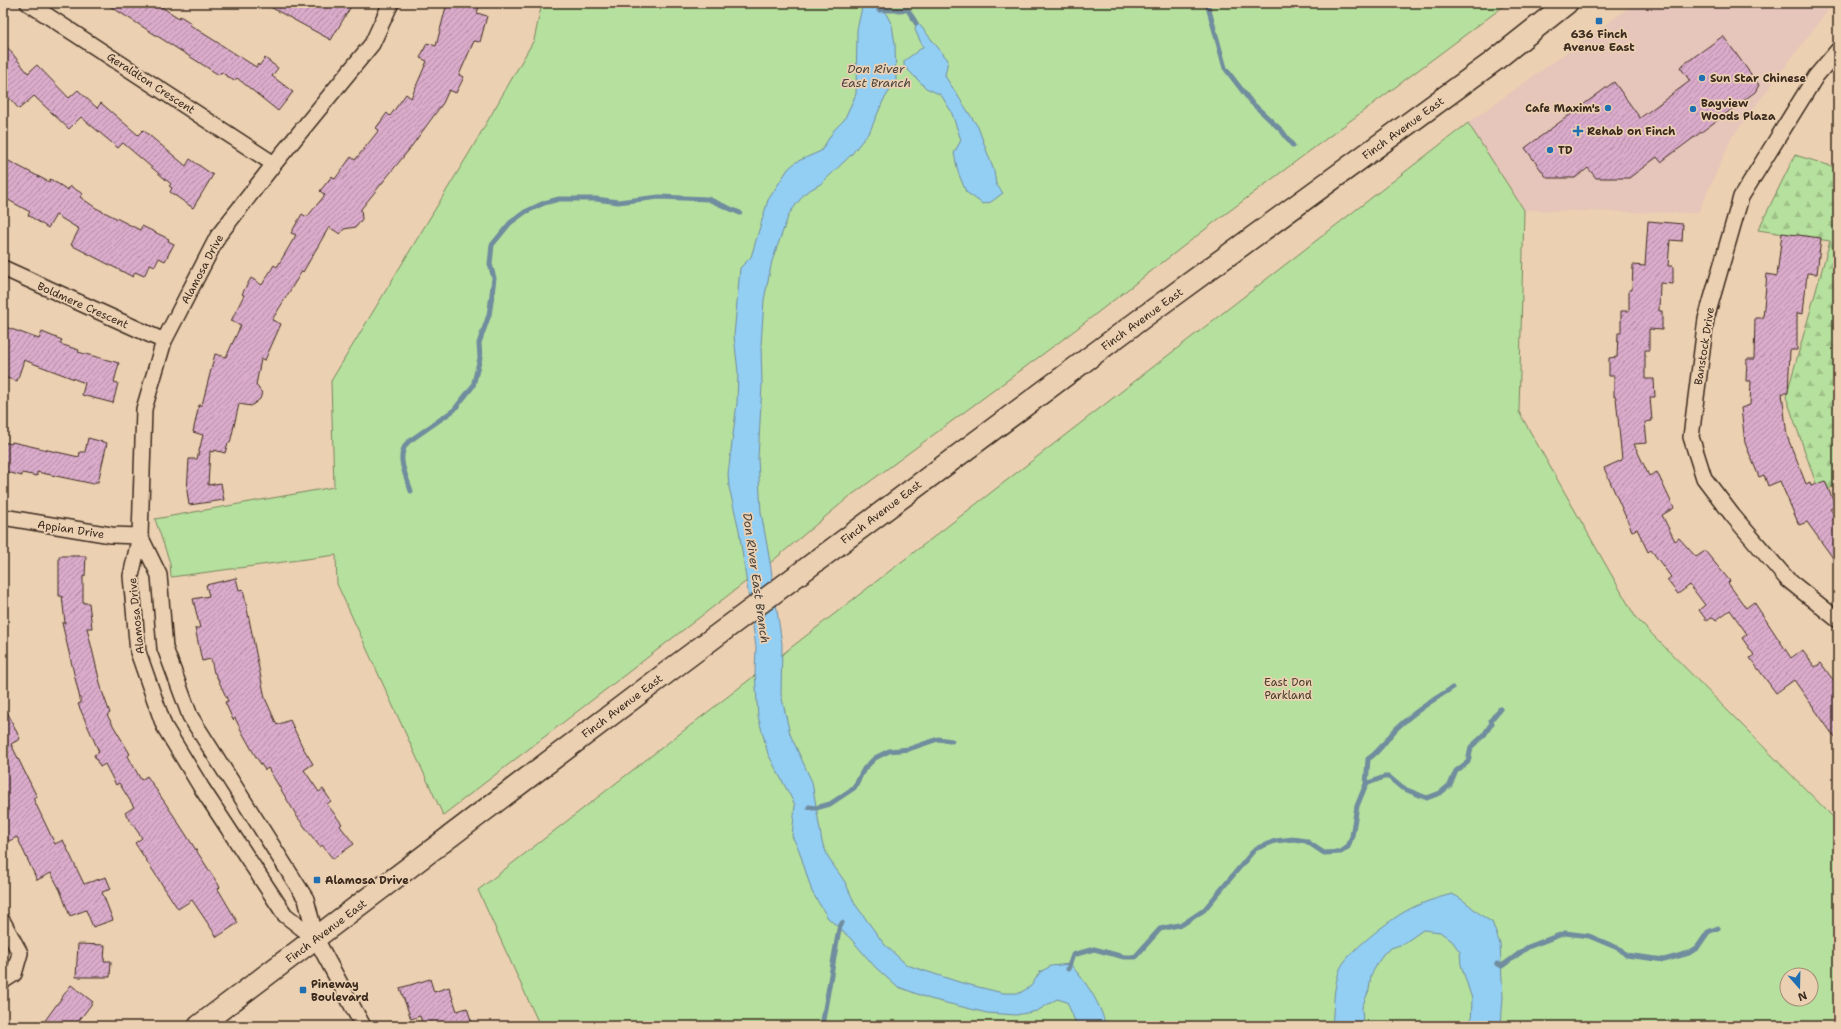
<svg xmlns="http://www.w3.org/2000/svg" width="1841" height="1029" font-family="'Shantell Sans',sans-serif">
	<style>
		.built { fill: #e6c5ba }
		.forest { fill: url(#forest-firs); stroke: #78855e }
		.park { fill: #b6e09d; stroke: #78855e; fill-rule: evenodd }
		.water { fill: #93cef3; stroke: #708c9e }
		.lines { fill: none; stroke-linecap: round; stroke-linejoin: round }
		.stream { stroke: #708c9e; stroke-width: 5 }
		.building { fill: url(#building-hatch); stroke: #3b2a1e }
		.street-casing { stroke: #3b2a1e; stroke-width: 18 }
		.secondary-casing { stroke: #3b2a1e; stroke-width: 24 }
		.street { stroke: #ebd0b2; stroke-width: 15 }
		.secondary { stroke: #ebd0b2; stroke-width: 21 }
		.poi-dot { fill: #1f6fb2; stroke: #ebd0b2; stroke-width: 1.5 }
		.labels { text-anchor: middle; stroke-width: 3.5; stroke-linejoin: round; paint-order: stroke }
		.poi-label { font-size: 11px; font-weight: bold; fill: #3b2a1e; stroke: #ebd0b2; text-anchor: start }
		.street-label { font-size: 11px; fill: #3b2a1e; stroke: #ebd0b2 }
		.park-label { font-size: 11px; fill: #473c2b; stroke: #ebd0b2 }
		.water-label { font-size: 12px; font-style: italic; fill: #48433e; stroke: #ebd0b2 }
	</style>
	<defs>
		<pattern id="forest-firs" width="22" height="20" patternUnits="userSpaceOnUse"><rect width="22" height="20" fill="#b6e09d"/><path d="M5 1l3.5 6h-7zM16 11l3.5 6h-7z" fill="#9dc087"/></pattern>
		<pattern id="building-hatch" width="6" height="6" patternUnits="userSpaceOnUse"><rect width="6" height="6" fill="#daabcb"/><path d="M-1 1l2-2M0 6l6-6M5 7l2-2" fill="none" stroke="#b28ba4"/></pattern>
	</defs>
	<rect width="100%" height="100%" fill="#ebd0b2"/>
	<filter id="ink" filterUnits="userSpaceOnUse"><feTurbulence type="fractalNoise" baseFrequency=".025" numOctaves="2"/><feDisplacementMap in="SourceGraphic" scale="8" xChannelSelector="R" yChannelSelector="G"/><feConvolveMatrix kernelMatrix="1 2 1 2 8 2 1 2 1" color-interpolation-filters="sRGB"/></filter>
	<g filter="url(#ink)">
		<path class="built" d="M 1636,3 L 1833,3 L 1732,137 L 1698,213 L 1524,210 L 1468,123 Z"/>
		<path class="forest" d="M 1795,155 L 1838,168 L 1838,483 L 1820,495 L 1786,397 L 1830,241 L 1758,230 Z"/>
		<path class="park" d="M 542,3 L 1508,3 L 1220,218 L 1066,337 L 849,497 L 770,563 L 443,815 L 337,584 L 336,555 L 171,577 L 170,563 L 155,519 L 334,487 L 331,381 L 471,150 L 534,40 Z
			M 1468,123 L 1524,210 L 1519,412 L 1636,618 L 1838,822 L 1838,1026 L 540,1026 L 478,890 ZM 1787,975 L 1811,975 L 1811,999 L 1787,999 Z"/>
		<path class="water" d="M 863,3 L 886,3 L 884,10 L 892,25 L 895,44 L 896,81 L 883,101 L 870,131 L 851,155 L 822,183 L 805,193 L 789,214 L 772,261 L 764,300 L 761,345 L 762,384 L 758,459 L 761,512 L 770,562 L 782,644 L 781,694 L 790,734 L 812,782 L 822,842 L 829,859 L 845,882 L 855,904 L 884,944 L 907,965 L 962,983 L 1003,993 L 1020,993 L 1031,986 L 1040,972 L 1051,966 L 1070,964 C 1086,982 1100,1002 1106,1026 L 1077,1026 L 1067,1002 L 1057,999 L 1037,1011 L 1016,1015 L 987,1013 L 930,999 L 896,986 L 875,967 L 851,939 L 828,918 L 812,892 L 799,850 L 792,836 L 795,805 L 768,754 L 758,716 L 755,673 L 756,647 L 739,530 L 729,487 L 728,474 L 737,403 L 738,372 L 734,336 L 740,268 L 751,257 L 768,200 L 788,169 L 796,162 L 821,151 L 834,130 L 844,120 L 856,94 L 857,30 Z
			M 916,23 L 919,24 L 948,60 L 945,76 L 978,127 L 994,171 L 996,184 L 1003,193 L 991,202 L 983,204 L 966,192 L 958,172 L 954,153 L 961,140 L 951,111 L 941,95 L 926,88 L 904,66 L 904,61 L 923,47 L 915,30 Z
			M 1452,894 C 1468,901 1478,915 1492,922 L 1500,944 L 1503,997 L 1501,1026 L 1471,1026 L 1472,999 L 1461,965 L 1460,952 L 1452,941 L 1440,932 L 1423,930 L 1403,944 L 1391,948 L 1383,954 L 1371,975 L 1369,990 L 1362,1007 L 1363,1026 L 1332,1026 C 1334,1007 1333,987 1340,969 C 1346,953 1391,919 1406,911 C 1420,903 1437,898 1452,894 Z"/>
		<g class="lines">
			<path class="stream" d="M 1207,3 L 1225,68 L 1251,102 L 1282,131 L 1293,146
				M 879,10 L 908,10 L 916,23
				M 411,491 C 406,475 395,456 408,442 L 454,410 L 473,386 L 480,358 L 479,343 L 489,315 L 491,302 L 494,278 L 490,264 L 492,245 L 510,223 L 525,212 L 544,203 L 559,199 L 596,199 L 618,202 L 659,197 L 708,199 L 740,213
				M 1366,784 L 1384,777 L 1389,777 L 1402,788 L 1427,798 L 1440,793 L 1450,785 L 1456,771 L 1468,762 L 1471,747 L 1484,735 L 1492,723 L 1491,720 L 1500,709
				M 809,807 L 816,808 L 830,804 L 854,788 L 864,769 L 875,758 L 889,751 L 909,749 L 938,739 L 952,741
				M 1497,964 L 1502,966 L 1528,947 L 1565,933 L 1589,936 L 1620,949 L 1626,955 L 1664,960 L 1689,953 L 1697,948 L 1708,932 L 1718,928
				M 1068,969 L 1073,955 L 1094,949 L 1124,957 L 1135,957 L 1160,929 L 1183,924 L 1204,910 L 1255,849 L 1275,841 L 1294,839 L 1306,841 L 1324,853 L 1341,852 L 1348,847 L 1352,836 L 1357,806 L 1366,784 L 1368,759 C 1380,752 1387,738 1397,728 C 1414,712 1433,700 1452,688
				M 822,1026 L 839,929 L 842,923"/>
		</g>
		<path class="building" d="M 105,3 L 155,3 L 179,18 L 180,16 L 191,23 L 190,25 L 256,67 L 258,64 L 259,66 L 265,58 L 278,68 L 272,76 L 293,92 L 278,111 L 237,78 L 234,81 L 221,72 L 219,75 Z
			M 263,3 L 353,3 L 331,40 Z
			M 447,3 L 480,3 L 477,13 L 487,16 L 480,42 L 474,41 L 459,75 L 464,77 L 456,93 L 449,90 L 443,103 L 408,151 L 361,209 L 362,219 L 356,227 L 344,229 L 340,234 L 329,227 L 303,272 L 302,271 L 272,320 L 281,324 L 265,360 L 261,359 L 256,385 L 262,393 L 260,399 L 251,406 L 239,404 L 230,443 L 228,443 L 225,453 L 214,450 L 213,452 L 210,451 L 208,485 L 221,483 L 224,500 L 189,505 L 187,491 L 189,459 L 197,459 L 203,435 L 193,432 L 199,405 L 202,405 L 215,354 L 226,357 L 241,325 L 231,321 L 244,295 L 242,294 L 251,278 L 262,285 L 274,265 L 277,267 L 296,235 L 291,233 L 302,214 L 307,217 L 325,195 L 320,191 L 332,176 L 335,179 L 351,157 L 355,160 L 379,130 L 376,128 L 387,113 L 390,116 L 406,94 L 411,98 L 427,61 L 420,58 L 427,43 L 436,46 Z
			M 1723,36 L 1759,85 L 1755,92 L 1661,162 L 1657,157 L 1629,178 L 1596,178 L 1588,168 L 1575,178 L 1547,178 L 1525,148 L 1614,82 L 1640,118 L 1690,81 L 1680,67 Z
			M 3,42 L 28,73 L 37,65 L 69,98 L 78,90 L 97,108 L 101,103 L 138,135 L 143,130 L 186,166 L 190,159 L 213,175 L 193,208 L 170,192 L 172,188 L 169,186 L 171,184 L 123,143 L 118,148 L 81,117 L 69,129 L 34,96 L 19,109 L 3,91 Z
			M 3,158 L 49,182 L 50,179 L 68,190 L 70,186 L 83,194 L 80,197 L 96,208 L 140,230 L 142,226 L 169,239 L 168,241 L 174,244 L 165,261 L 159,258 L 155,266 L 150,264 L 144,276 L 135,272 L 133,277 L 71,245 L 79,229 L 56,215 L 48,228 L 28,215 L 30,212 L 3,197 Z
			M 1648,221 L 1683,224 L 1682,241 L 1670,240 L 1668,266 L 1673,266 L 1673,284 L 1660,283 L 1659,311 L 1662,311 L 1662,330 L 1649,329 L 1649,350 L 1645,350 L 1645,379 L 1654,379 L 1655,397 L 1650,397 L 1652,421 L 1645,422 L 1647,443 L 1634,444 L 1649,476 L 1657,472 L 1674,508 L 1662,515 L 1675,541 L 1679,538 L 1696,557 L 1705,551 L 1730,581 L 1728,583 L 1746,608 L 1754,602 L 1791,658 L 1802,650 L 1815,667 L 1821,663 L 1838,687 L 1838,742 L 1794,680 L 1776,693 L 1750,658 L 1754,655 L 1742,638 L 1747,634 L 1730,610 L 1716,620 L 1713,617 L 1707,621 L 1699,610 L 1705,605 L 1690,585 L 1678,594 L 1667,580 L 1671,577 L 1651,550 L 1648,552 L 1637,529 L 1632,531 L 1604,468 L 1622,460 L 1616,397 L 1614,397 L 1614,376 L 1609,376 L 1609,358 L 1617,357 L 1618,333 L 1621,333 L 1621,311 L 1629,311 L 1629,290 L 1632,290 L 1633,265 L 1645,266 Z
			M 1782,233 L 1821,238 L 1817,274 L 1807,273 L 1803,314 L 1797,313 L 1797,350 L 1790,350 L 1788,393 L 1782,393 L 1787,436 L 1806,484 L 1810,482 L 1811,486 L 1825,481 L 1836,507 L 1830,509 L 1838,519 L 1838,565 L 1807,522 L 1799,525 L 1780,481 L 1768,486 L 1764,475 L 1759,477 L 1745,443 L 1741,408 L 1750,405 L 1751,381 L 1746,381 L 1747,359 L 1754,359 L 1755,318 L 1763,318 L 1767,274 L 1777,276 Z
			M 3,326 L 39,339 L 42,332 L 62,340 L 60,344 L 79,350 L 78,352 L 119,363 L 114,382 L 118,383 L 113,403 L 82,395 L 85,383 L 24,360 L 17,381 L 3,377 Z
			M 88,438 L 107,443 L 98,482 L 95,482 L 94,484 L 37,472 L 37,476 L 22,473 L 22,476 L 3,471 L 3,442 L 11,444 L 12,442 L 79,457 L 80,452 L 85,452 Z
			M 59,556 L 86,556 L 85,576 L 83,576 L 83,603 L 89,603 L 92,628 L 87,628 L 102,691 L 110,713 L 107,715 L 130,754 L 128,756 L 141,780 L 147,776 L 172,813 L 220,887 L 218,889 L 238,923 L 217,937 L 192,900 L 178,909 L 135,843 L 142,838 L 125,813 L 134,807 L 119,783 L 116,785 L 105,764 L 100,767 L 94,755 L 99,752 L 78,704 L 81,703 L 62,623 L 65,623 L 62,596 L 59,596 Z
			M 236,578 L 239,590 L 243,589 L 265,698 L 277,725 L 290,720 L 302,746 L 313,764 L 304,770 L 319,792 L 323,789 L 331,801 L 327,804 L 342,824 L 340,826 L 354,844 L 333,859 L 322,845 L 320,847 L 298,818 L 268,768 L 265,770 L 256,757 L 243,734 L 235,718 L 233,720 L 225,702 L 228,701 L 215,673 L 214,673 L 211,659 L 202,661 L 195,628 L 200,628 L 193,599 L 209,596 L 206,585 Z
			M 3,703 L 20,739 L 11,744 L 37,797 L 33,798 L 55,844 L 63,840 L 84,884 L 106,877 L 111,889 L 102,892 L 113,920 L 93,927 L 86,910 L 70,916 L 60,890 L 51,873 L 37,880 L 17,837 L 9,841 L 3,829 Z
			M 78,944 L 105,945 L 104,961 L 111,961 L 110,977 L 76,977 Z
			M 430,979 L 434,992 L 449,987 L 457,1011 L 467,1008 L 473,1026 L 423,1026 L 420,1016 L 411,1019 L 400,988 Z
			M 71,985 L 93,1002 L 75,1026 L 41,1026 Z"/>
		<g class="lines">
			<g class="street-casing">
				<path id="street" d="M 28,3 L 274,164
					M 1838,50 L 1816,76 L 1741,197 L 1706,319 L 1691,437 L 1704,478 L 1733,516 L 1787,579 L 1838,620
					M 3,268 L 164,341
					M 3,517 L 111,535 L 140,536
					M 140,536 L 159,575 L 165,648 L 190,716 L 306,899 L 316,939 L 363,1026
					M 3,922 L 20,953 L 14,974 L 3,981
					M 316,939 L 285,915 L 201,787 L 164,726 L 138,652 L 131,576 L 140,536 L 144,409 L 164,341 L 218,236 L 274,164 L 372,44 L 391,3"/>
			</g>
			<g class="secondary-casing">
				<path id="secondary" d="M 199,1026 L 673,668 L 1149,313 L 1494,61 L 1567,3"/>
			</g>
			<use href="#street" class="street"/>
			<use href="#secondary" class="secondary"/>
		</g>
	</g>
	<g class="poi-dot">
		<rect x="1595" y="17" width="8" height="8" rx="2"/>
		<circle cx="1702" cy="78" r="4"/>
		<circle cx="1608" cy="108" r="4"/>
		<circle cx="1693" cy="109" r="4"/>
		<path d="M1576 125h4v4h4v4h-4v4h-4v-4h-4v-4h4z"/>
		<circle cx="1550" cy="150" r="4"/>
		<rect x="313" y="876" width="8" height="8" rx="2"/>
		<rect x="299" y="986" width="8" height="8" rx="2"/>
	</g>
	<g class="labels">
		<g class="poi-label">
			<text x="1599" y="38" text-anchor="middle">636 Finch<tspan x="1599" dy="13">Avenue East</tspan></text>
			<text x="1710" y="82">Sun Star Chinese</text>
			<text x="1701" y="107">Bayview<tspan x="1701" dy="13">Woods Plaza</tspan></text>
			<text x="1600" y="112" text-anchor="end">Cafe Maxim's</text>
			<text x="1587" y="135">Rehab on Finch</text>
			<text x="1558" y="154">TD</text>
			<text x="325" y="884">Alamosa Drive</text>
			<text x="311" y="988">Pineway<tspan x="311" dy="13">Boulevard</tspan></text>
		</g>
		<g class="street-label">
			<text transform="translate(151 83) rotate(33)" y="4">Geraldton Crescent</text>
			<text transform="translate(1403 128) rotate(-36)" y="4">Finch Avenue East</text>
			<text transform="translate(202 269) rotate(-62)" y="4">Alamosa Drive</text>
			<text transform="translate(83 305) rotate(24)" y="4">Boldmere Crescent</text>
			<text transform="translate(1142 319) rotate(-36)" y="4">Finch Avenue East</text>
			<text transform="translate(1704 346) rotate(-81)" y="4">Banstock Drive</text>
			<text transform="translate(881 512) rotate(-37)" y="4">Finch Avenue East</text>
			<text transform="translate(71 529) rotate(9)" y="4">Appian Drive</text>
			<text transform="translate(136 616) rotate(-96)" y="4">Alamosa Drive</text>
			<text transform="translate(622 706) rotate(-37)" y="4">Finch Avenue East</text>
			<text transform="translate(326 931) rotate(-37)" y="4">Finch Avenue East</text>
		</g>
		<g class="park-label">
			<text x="1288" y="686">East Don<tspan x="1288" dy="13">Parkland</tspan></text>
		</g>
		<g class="water-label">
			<text x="876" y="73">Don River<tspan x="876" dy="14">East Branch</tspan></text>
			<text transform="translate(756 578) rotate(82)" y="4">Don River East Branch</text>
		</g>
	</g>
	<rect width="1841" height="1029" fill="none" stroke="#ebd0b2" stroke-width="16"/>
	<rect x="8" y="8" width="1825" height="1013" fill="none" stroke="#3b2a1e" stroke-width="1.5" filter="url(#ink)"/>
	<g transform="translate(1799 987) rotate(160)"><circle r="19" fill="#ebd0b2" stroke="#a58e77"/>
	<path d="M0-3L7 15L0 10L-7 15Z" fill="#1f6fb2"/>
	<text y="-6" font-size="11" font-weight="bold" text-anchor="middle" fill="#3b2a1e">N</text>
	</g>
</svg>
